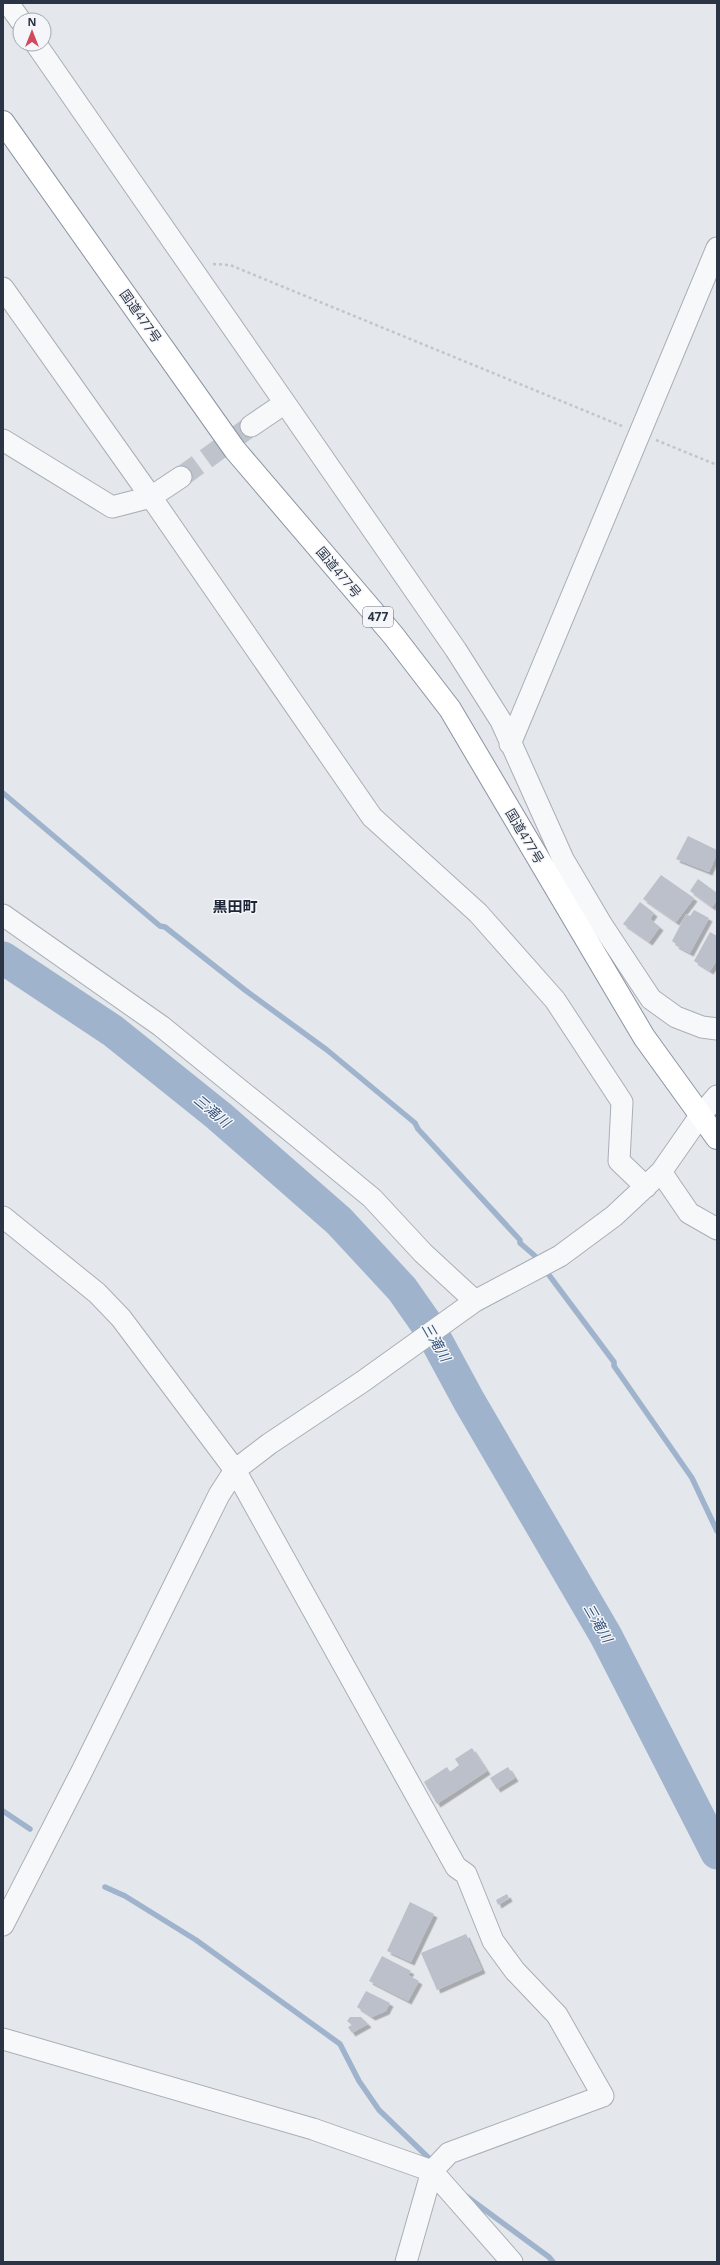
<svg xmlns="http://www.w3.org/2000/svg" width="720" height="2265" font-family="'Open Sans','Noto Sans JP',sans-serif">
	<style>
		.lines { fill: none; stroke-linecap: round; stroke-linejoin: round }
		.stream { stroke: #9fb4cc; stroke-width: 5.5 }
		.river { stroke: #9fb4cc; stroke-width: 33 }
		.building { fill: #bbc0ca; filter: url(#shadow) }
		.minor-tunnel { stroke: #bfc3cb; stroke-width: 21; stroke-dasharray: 21 10; stroke-linecap: butt }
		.minor-casing { stroke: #a9aeb7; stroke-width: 23 }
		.highway-casing { stroke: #8b94a3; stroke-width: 24 }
		.path { stroke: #c2c5cb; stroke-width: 2.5; stroke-dasharray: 3 3; stroke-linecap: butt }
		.minor { stroke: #f7f8fa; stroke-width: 21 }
		.highway { stroke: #fff; stroke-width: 22 }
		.labels { text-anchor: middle; stroke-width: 3; stroke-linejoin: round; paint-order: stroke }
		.shield { fill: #f4f6f9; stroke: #676e7b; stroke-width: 1 }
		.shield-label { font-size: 12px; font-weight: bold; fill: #2b3445 }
		.street-label { font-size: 13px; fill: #2b3445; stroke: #f4f6f9 }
		.water-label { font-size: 14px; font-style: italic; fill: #34527a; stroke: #f4f6f9 }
		.quarter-label { font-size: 15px; font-weight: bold; fill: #1d2536; stroke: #f4f6f9 }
	</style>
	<defs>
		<filter id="shadow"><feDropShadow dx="3.5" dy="3.5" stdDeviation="0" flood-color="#0004"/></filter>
	</defs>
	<rect width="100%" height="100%" fill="#e4e7ec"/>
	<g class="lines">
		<path class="stream" d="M 3,793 L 160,926 L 165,927 L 245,990 L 327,1050 L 415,1123 L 418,1129 L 520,1240 L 520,1243 L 534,1255 L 614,1362 L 614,1366 L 692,1478 L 717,1531
			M 3,1811 L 30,1829
			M 105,1887 L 125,1896 L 196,1940 L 340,2044 L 359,2081 L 379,2110 L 434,2163
			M 466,2196 L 549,2257 L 553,2262"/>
		<path class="river" d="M 3,958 L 113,1031 L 219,1116 L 339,1221 L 402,1289 L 430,1329 L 469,1401 L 606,1636 L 717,1853"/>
	</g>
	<path class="building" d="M 688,836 L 717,850 L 717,854 L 709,872 L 676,859 Z
		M 661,875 L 694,898 L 676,922 L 643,899 Z
		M 698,879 L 717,893 L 717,900 L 712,907 L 690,891 Z
		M 640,902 L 654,913 L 650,919 L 660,927 L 649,942 L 623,924 Z
		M 694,910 L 709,918 L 690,953 L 675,945 L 676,944 L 672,941 L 686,914 L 690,916 Z
		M 710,932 L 717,936 L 717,960 L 710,971 L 694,961 Z
		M 472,1748 L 487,1771 L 437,1804 L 424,1782 L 447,1767 L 450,1772 L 459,1765 L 455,1759 Z
		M 508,1767 L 515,1778 L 497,1789 L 490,1778 Z
		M 507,1894 L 509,1898 L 498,1905 L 496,1900 Z
		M 410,1902 L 434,1914 L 411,1962 L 387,1951 Z
		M 466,1934 L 482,1970 L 437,1990 L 421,1953 Z
		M 382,1956 L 411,1971 L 408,1975 L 419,1981 L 408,2001 L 369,1981 Z
		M 366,1991 L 390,2003 L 386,2011 L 372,2017 L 357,2007 Z
		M 350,2017 L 361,2017 L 368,2024 L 352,2033 L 348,2027 L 352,2025 L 347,2021 Z"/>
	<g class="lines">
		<path class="minor-tunnel" d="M 181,477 L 251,426"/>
		<g class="minor-casing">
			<path id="minor" d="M 8,3 L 20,20
				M 36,44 L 285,403
				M 3,288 L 151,497 L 372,817 L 478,913 L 555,1000 L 622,1102 L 619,1161 L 646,1187
				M 251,426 L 285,403 L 456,650 L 501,721 L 563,859 L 602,925 L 651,999 L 676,1017 L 702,1027 L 717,1029
				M 3,440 L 112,507 L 151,497 L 181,477
				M 510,744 L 717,248
				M 3,915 L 161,1026 L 298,1137 L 372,1198 L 423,1253 L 475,1301
				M 661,1172 L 689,1213 L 717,1229
				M 3,1217 L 97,1293 L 121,1318 L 235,1470 L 456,1867 L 466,1874 L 493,1941 L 515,1971 L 557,2015 L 603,2096 L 449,2153 L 432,2171 L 406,2262
				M 3,1925 L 82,1771 L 219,1495 L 235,1470 L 269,1444 L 362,1382 L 475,1301 L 560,1256 L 614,1216 L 661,1172 L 700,1116 L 717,1096
				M 3,2039 L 313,2129 L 432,2171 L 512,2262"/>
		</g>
		<g class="highway-casing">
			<path id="highway" d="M 3,122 L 235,450 L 393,635 L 450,709 L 644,1037 L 717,1138"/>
		</g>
		<path class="path" d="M 213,264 L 230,265 L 622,426
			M 656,440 L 717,465"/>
		<use href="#minor" class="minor"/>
		<use href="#highway" class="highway"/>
	</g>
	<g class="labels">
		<rect class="shield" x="363" y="607" width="30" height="20" rx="3"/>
		<g class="shield-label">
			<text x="378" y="621">477</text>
		</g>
		<g class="street-label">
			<text transform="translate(141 316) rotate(55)" y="5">国道477号</text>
			<text transform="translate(339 572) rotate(50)" y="5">国道477号</text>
			<text transform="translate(525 836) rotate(59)" y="5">国道477号</text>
		</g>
		<g class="water-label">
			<text transform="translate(212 1111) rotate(40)" y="5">三滝川</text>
			<text transform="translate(436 1342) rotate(60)" y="5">三滝川</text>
			<text transform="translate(598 1623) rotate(60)" y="5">三滝川</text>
		</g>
		<g class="quarter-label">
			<text x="235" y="912">黒田町</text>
		</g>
	</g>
	<rect width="720" height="2265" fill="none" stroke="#2b3445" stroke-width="8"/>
	<g transform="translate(32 32)"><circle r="19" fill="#f4f6f9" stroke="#a4a8b1"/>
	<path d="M0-3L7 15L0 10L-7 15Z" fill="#d1495b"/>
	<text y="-6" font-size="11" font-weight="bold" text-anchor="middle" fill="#2b3445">N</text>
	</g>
</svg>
